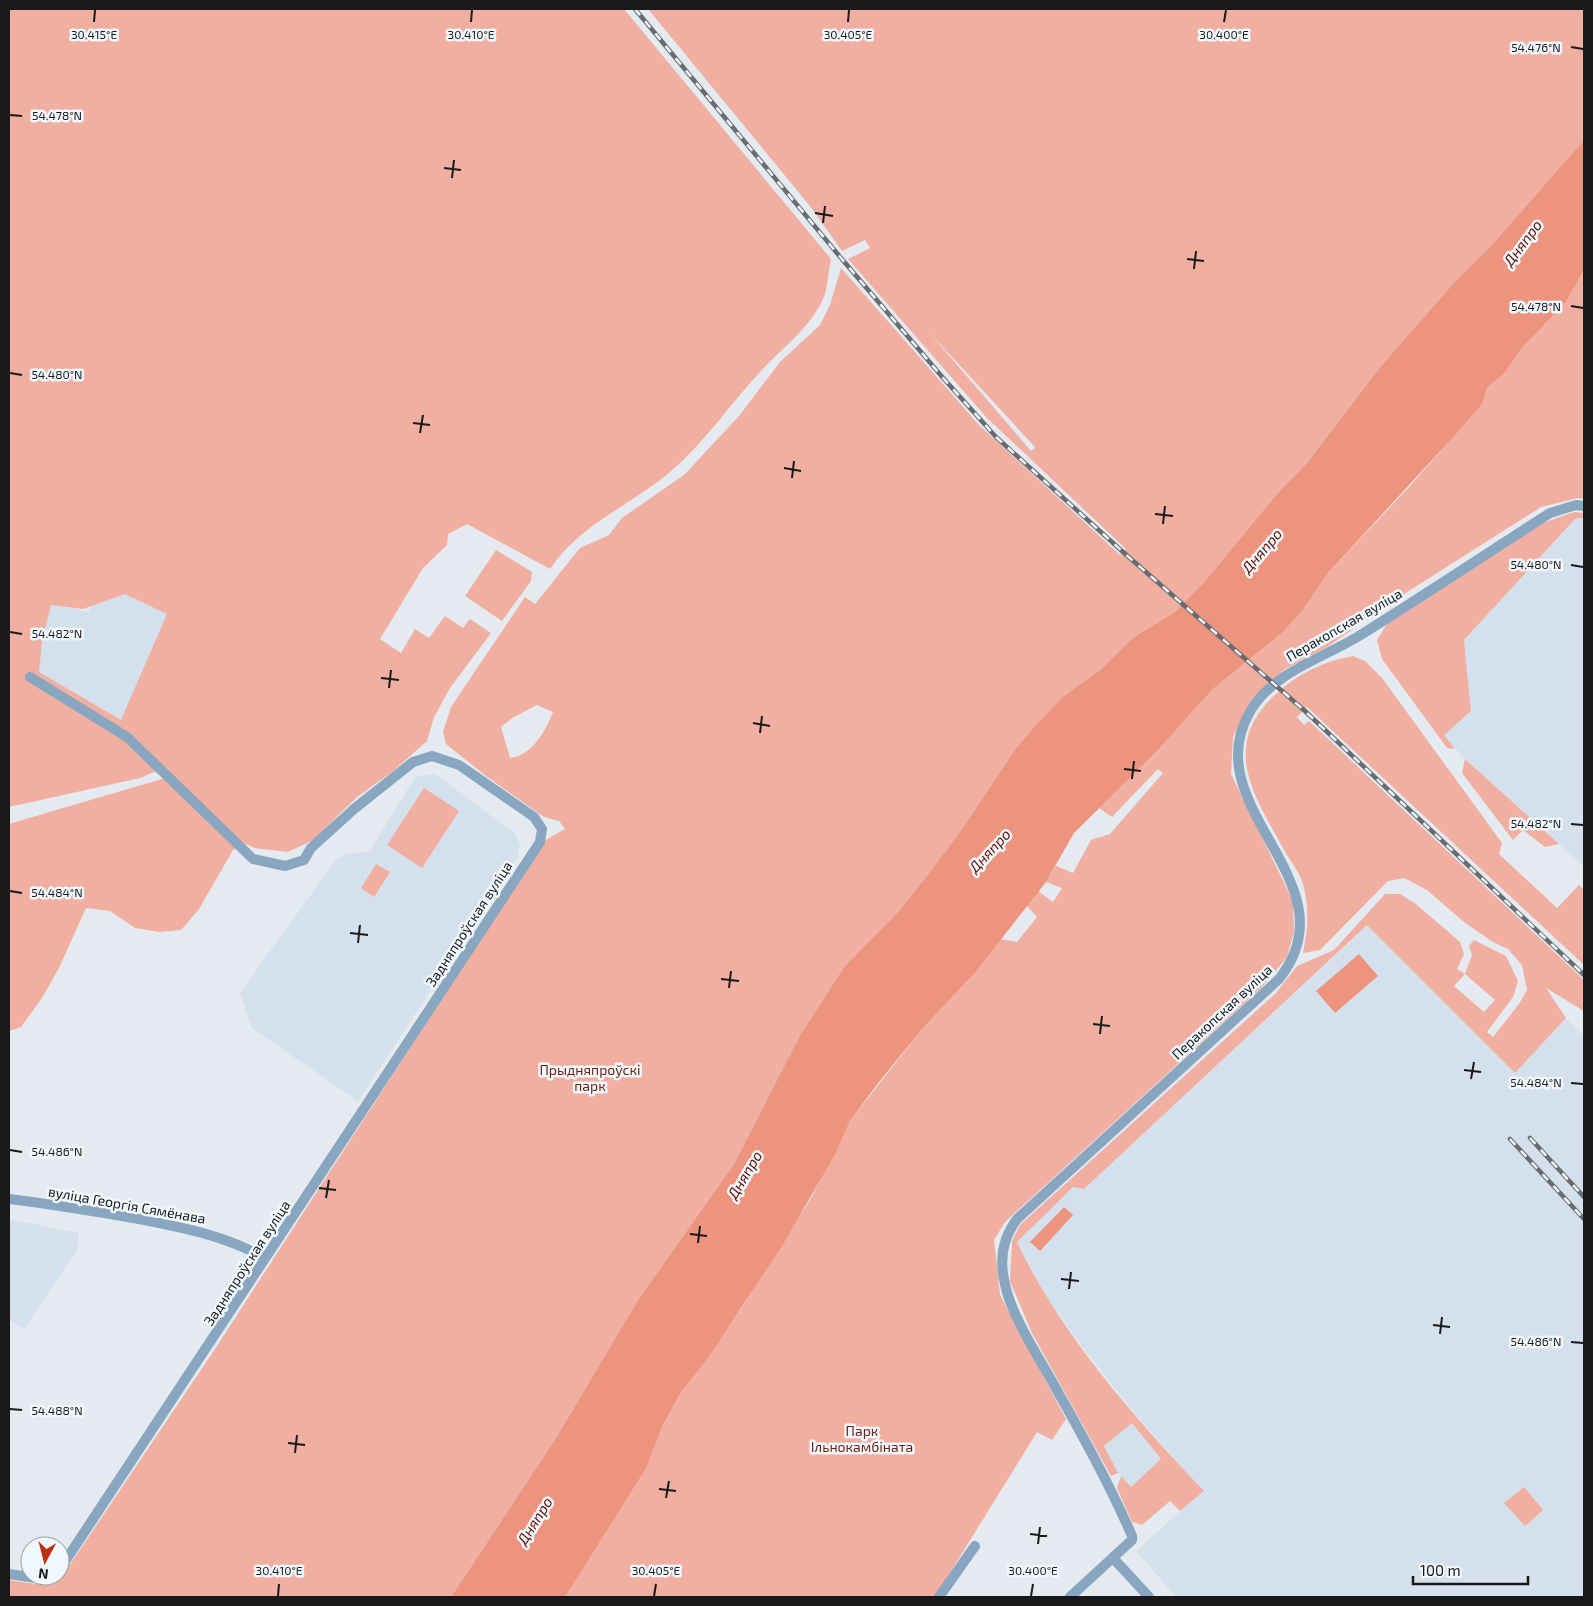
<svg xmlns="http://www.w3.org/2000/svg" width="1593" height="1606" font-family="'Exo 2',sans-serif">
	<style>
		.built { fill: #d4e0ec }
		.green { fill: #f0afa0; fill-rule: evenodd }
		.water { fill: #ed947f }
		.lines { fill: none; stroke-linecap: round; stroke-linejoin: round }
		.minor { stroke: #88a6c0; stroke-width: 10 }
		.rail-casing { stroke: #686c6f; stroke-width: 4.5 }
		.rail { stroke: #f1f8fd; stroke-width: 2.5; stroke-dasharray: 8; stroke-linecap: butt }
		.ticks { fill: none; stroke: #17191b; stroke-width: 2 }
		.labels { text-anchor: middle; stroke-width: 5; stroke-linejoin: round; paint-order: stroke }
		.street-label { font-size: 14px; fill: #17191b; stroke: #f1f8fd }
		.park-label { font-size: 14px; fill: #6d1f0e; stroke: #f1f8fd }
		.water-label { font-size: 15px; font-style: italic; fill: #601202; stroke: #f1f8fd }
		.ticks-label { font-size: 12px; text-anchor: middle; fill: #17191b; stroke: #f1f8fd; stroke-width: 5; stroke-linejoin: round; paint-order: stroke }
	</style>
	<rect width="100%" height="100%" fill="#e4eaf0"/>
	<path class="built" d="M 1584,518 L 1584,867 L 1465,759 L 1443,735 L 1471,711 L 1464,640 L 1575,519 Z
		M 108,578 L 175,611 L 123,727 L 36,671 L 49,603 L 88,612 Z
		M 435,774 L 514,833 L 520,845 L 517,859 L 358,1101 L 252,1028 L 240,993 L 335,861 L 345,854 L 370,851 L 415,777 Z
		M 1368,925 L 1515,1073 L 1566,1018 L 1584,1036 L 1584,1597 L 1176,1597 L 1136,1551 L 1203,1491 L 1136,1415 L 1090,1357 L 1049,1301 L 1017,1242 L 1073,1187 L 1084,1189 Z
		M 9,1219 L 79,1233 L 77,1250 L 24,1329 L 9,1320 Z
		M 1132,1423 L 1162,1460 L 1131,1487 L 1118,1473 L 1104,1446 Z"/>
	<path class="green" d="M 9,9 L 624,9 L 831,259 C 828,272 828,288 823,299 C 810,328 782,348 761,371 C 730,404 705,442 670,472 C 631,505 579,525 550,569 L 467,524 L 448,534 L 447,545 L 423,568 L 380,639 L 401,653 L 415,629 L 429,638 L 445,616 L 463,628 L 470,619 L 491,633 L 450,688 L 434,717 L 427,741 L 392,772 L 357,797 L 313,840 L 288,852 L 255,848 L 243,843 L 233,850 L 199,909 L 181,930 L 159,932 L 135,928 L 110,911 L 86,908 L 59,968 L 42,998 L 21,1027 L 9,1031 L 9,824 L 172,776 L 166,767 L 140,778 L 9,807 ZM 125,594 L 167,614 L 121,720 L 39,672 L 42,641 L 51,605 L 83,609 Z
		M 648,9 L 1584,9 L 1584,140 L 1489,248 L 1459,277 L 1381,366 L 1306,464 L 1276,495 L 1206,580 L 1176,611 L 1134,637 L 1099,671 L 1082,684 L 1014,751 L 960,832 L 926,877 L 898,912 L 844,967 L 799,1037 L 734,1164 L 638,1300 L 556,1438 L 451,1597 L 9,1597 L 9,1580 C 42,1585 47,1589 71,1563 L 215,1349 L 544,841 L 565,829 L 559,821 L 544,817 L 486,776 L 446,744 L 443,732 L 451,707 L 525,597 L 535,604 L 580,548 L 609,535 L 622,518 L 684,475 L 739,416 L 780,362 L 820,325 L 830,305 L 841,268 L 979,425 L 1120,555 L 1126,549 L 987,418 L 848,259 L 870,248 L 865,240 L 842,251 L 810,206 ZM 928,331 L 1035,447 L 1035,448 L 1031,451 ZM 537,705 L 553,712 C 546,730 532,756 510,758 L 501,727 L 512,718 Z
		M 1584,270 L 1584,499 L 1578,498 L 1541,507 L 1404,594 L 1327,647 L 1285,669 L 1251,700 L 1233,737 L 1231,774 L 1293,901 L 1294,932 L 1287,957 L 1262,987 L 1005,1222 L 994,1240 L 1000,1295 L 1066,1419 L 1052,1440 L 1037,1432 L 935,1597 L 565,1597 L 615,1515 L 681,1392 L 741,1309 L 811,1198 L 850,1121 L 922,1029 L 973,975 L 1000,939 L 1017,942 L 1037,917 L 1027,906 L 1038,891 L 1053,902 L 1062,888 L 1046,882 L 1056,866 L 1073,873 L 1091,840 L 1110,834 L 1163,773 L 1158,769 L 1112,817 L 1099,808 L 1159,749 L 1213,689 L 1283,632 L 1302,611 L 1328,573 L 1410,486 L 1483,403 L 1487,388 L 1504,374 L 1522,348 L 1566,302 Z
		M 1574,512 L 1584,513 L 1584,518 L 1575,519 L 1464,640 L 1471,711 L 1444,735 L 1455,749 L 1447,748 L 1382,659 L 1377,640 L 1387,624 L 1543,523 Z
		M 496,550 L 532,572 L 531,581 L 502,621 L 465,596 Z
		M 1353,656 L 1365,661 L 1382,678 L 1502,843 L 1499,854 L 1557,908 L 1579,885 L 1584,890 L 1584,965 L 1307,707 L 1297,717 L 1304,725 L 1309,721 L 1584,980 L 1584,1011 L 1546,988 L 1566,1018 L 1515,1073 L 1367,925 L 1084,1189 L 1073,1187 L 1017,1242 C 1061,1335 1134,1417 1204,1491 L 1180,1511 L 1170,1501 L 1142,1525 L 1132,1522 L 1117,1488 L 1121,1476 L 1131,1487 L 1161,1459 L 1132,1423 L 1104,1446 L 1118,1473 L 1111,1476 L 1032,1333 L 1010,1281 L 1012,1241 L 1020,1225 L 1276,993 L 1297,966 L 1334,950 L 1385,894 L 1400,894 L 1416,904 L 1460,942 L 1464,954 L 1457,969 L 1465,974 L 1472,955 L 1469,946 L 1474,940 L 1506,956 L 1518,981 L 1513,997 L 1487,1032 L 1493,1037 L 1519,1004 L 1527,990 L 1522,965 L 1508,949 L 1493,942 L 1464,922 L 1427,890 L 1404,878 L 1388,881 L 1320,950 L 1303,953 C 1308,929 1310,905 1302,881 C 1299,872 1292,863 1287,855 C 1257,800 1217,747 1276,694 C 1297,674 1324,661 1353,656 ZM 1465,974 L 1495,1000 L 1484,1012 L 1454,986 Z
		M 1465,759 L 1559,844 L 1545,847 L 1523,830 L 1513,840 L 1462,773 Z
		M 424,788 L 459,811 L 422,868 L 387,845 Z
		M 376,864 L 390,872 L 374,897 L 361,888 Z
		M 1524,1487 L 1543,1510 L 1525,1526 L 1504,1503 Z"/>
	<path class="water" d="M 1584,140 L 1584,270 L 1566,302 L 1522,348 L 1504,374 L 1487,388 L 1483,403 L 1457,433 L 1328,573 L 1302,611 L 1283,632 L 1213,689 L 1159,749 L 1074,833 L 1046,882 L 973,975 L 922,1029 L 879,1082 L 850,1121 L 833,1158 L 782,1246 L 710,1355 L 681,1392 L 662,1427 L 646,1468 L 565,1597 L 451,1597 L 556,1438 L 638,1300 L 734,1164 L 799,1037 L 844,967 L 898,912 L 926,877 L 960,832 L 1014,751 L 1037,724 L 1063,697 L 1099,671 L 1134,637 L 1176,611 L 1206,580 L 1276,495 L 1306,464 L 1381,366 L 1459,277 L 1489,248 Z
		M 1359,954 L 1378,976 L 1335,1013 L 1316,991 Z
		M 1064,1207 L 1073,1215 L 1040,1251 L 1030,1242 Z"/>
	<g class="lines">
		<path class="minor" d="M 30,677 L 127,737 L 253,859 L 285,866 L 304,860 L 311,848 L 354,809 L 413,762 L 432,756 L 459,765 L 534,817 L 542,829 L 540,842 L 60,1569
			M 9,1199 C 51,1204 92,1211 134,1218 C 180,1227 224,1235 265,1258
			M 1113,1558 L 1149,1597
			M 9,1574 L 36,1578 L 51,1576
			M 939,1597 L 975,1546
			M 1070,1597 L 1132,1540 L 1132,1536 C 1109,1483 1081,1433 1053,1383 C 1038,1356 1011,1315 1005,1284 C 999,1260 1002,1239 1017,1219 L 1279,979 C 1356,882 1192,807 1251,710 C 1274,672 1323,658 1359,636 C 1423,596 1486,554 1550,513 L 1576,505 L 1584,506"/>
		<g class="rail-casing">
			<path id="rail" d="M 635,9 L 841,258 L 944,379 L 996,437 L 1123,552 L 1305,711 L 1584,975
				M 1530,1138 L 1584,1197
				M 1510,1139 L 1584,1219"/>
		</g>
		<use href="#rail" class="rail"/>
	</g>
	<path class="ticks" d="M 94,22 L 95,10M 471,22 L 472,10M 848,22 L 849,10M 1224,22 L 1226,10M 1571,47 L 1583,49M 10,115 L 22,116M 444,168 L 461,170M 452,178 L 454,160M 815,213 L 833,216M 823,223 L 825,206M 1187,259 L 1204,261M 1194,269 L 1196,251M 1571,306 L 1583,308M 10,373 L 22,375M 413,423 L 430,425M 420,433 L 423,415M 784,468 L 801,471M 792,478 L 794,461M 1155,514 L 1173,516M 1163,524 L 1165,506M 1571,565 L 1583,567M 10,632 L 22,634M 381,678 L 399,680M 389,688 L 391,670M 753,723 L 770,726M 760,733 L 762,716M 1124,769 L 1141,771M 1132,779 L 1134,761M 1571,824 L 1583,825M 10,891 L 22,893M 350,933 L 368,935M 358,943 L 360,925M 721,979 L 739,981M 729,988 L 731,971M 1093,1024 L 1110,1026M 1100,1034 L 1102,1016M 1464,1070 L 1481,1072M 1471,1079 L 1474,1062M 1571,1083 L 1583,1084M 10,1150 L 22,1152M 319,1188 L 336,1190M 326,1198 L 329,1180M 690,1234 L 707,1236M 698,1243 L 700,1226M 1061,1279 L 1079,1281M 1069,1289 L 1071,1272M 1433,1325 L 1450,1327M 1440,1334 L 1442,1317M 1571,1342 L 1583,1343M 10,1409 L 22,1410M 288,1443 L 305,1445M 295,1453 L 297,1435M 659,1489 L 676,1491M 666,1498 L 669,1481M 1030,1534 L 1047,1536M 1038,1544 L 1040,1527M 278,1596 L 279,1584M 654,1596 L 656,1584M 1031,1596 L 1033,1584"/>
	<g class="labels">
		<g class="street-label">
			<text transform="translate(1344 625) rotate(-30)" y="5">Перакопская вуліца</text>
			<text transform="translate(469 924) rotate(-57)" y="5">Задняпроўская вуліца</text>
			<text transform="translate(1222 1012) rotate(-43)" y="5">Перакопская вуліца</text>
			<text transform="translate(127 1205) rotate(10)" y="5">вуліца Георгія Сямёнава</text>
			<text transform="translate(247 1263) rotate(-57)" y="5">Задняпроўская вуліца</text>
		</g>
		<g class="park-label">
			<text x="590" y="1075">Прыдняпроўскі<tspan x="590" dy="16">парк</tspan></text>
			<text x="862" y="1436">Парк<tspan x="862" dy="16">Ільнокамбіната</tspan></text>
		</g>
		<g class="water-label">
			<text transform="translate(1523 243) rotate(-53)" y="5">Дняпро</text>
			<text transform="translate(1262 551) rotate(-49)" y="5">Дняпро</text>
			<text transform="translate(990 851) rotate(-47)" y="5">Дняпро</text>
			<text transform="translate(745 1175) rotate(-59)" y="5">Дняпро</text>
			<text transform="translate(535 1521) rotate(-58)" y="5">Дняпро</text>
		</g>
	</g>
	<g class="ticks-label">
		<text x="94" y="39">30.415°E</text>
		<text x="471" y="39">30.410°E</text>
		<text x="848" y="39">30.405°E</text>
		<text x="1224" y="39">30.400°E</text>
		<text x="1536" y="52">54.476°N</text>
		<text x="57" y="120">54.478°N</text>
		<text x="1536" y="311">54.478°N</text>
		<text x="57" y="379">54.480°N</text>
		<text x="1536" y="569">54.480°N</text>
		<text x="57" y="638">54.482°N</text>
		<text x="1536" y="828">54.482°N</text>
		<text x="57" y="897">54.484°N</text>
		<text x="1536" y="1087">54.484°N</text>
		<text x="57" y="1156">54.486°N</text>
		<text x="1536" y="1346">54.486°N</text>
		<text x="57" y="1415">54.488°N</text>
		<text x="279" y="1575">30.410°E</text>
		<text x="656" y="1575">30.405°E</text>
		<text x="1033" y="1575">30.400°E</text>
	</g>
	<rect width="1593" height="1606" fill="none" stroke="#17191b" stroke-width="20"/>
	<g transform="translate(45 1561) rotate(187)"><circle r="24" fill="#f1f8fd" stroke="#9a9fa3"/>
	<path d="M0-4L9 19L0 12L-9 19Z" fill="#bd3212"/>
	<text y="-8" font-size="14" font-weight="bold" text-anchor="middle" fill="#17191b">N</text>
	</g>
	<path d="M1413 1576v8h115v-8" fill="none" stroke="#17191b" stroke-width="2.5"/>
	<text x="1420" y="1576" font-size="15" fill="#17191b" stroke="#f1f8fd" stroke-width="4" paint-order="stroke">100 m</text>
</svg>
